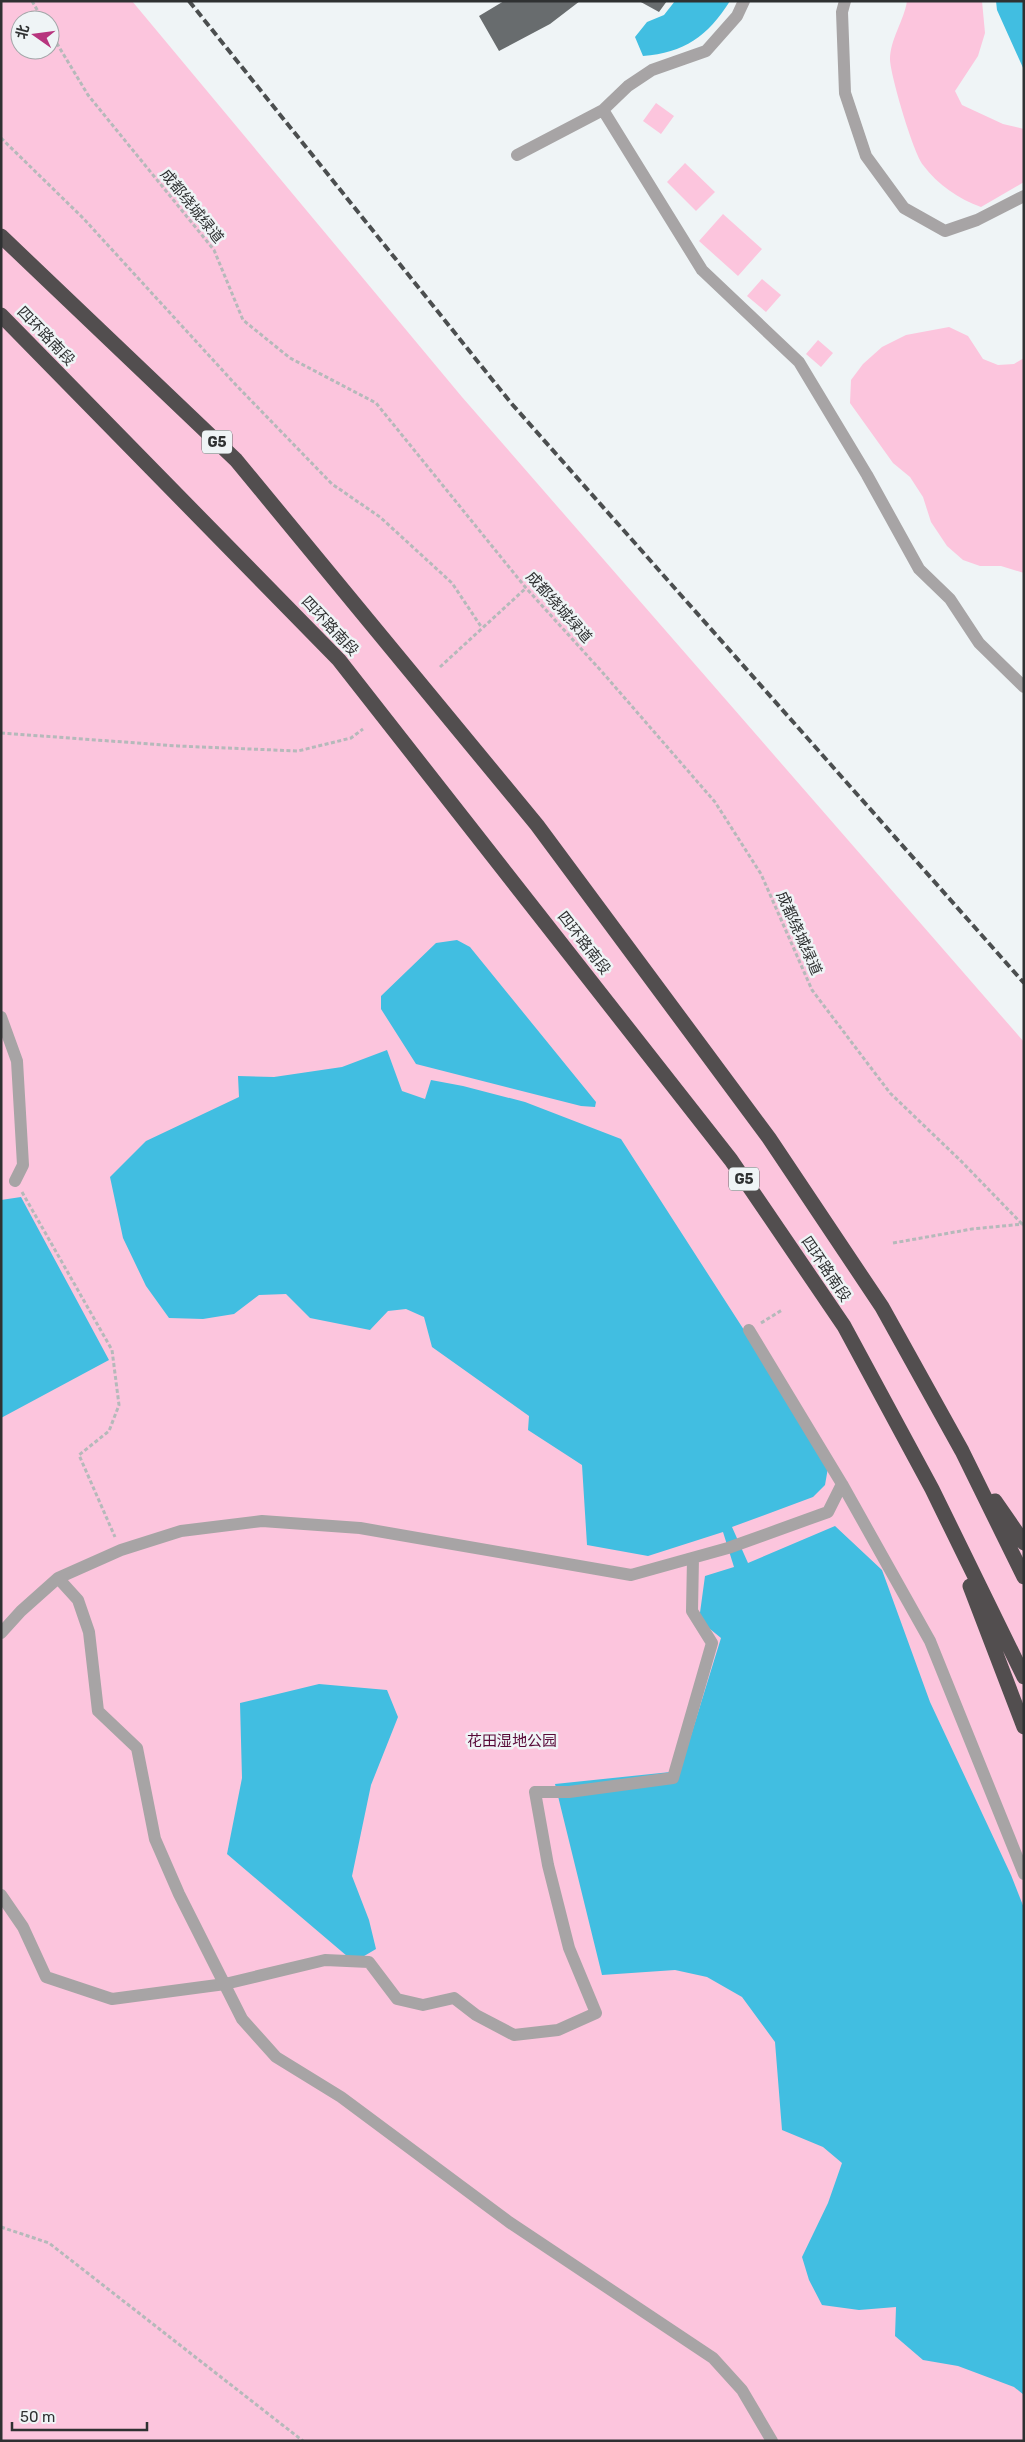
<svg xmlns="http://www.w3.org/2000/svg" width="1025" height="2442" font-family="Rubik,'Noto Sans SC',sans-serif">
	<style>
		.green { fill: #fcc5dd; fill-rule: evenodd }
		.water { fill: #41bee1 }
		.building { fill: #686c6e }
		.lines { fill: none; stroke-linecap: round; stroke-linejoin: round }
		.path { stroke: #b5b9ba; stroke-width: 3; stroke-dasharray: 4 2.5; stroke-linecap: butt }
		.minor { stroke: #a7a4a5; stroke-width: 12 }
		.highway { stroke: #524e4f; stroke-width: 15 }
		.rail { stroke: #4b4e4f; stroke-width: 4; stroke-dasharray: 8 4; stroke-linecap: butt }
		.labels { text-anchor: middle; stroke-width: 5; stroke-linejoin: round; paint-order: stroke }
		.shield { fill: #eff4f6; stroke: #696c6d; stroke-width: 1 }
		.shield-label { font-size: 14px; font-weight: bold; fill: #2f3132 }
		.street-label { font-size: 15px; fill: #2f3132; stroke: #eff4f6 }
		.park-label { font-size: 15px; fill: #580938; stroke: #eff4f6 }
	</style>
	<rect width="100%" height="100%" fill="#eff4f6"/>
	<path class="green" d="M 1,1 L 132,1 L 462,397 L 1024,1042 L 1024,2441 L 1,2441 ZM 20,20 L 50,20 L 50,50 L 20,50 Z
		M 907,1 L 982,1 L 985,33 L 978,56 L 955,91 L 962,105 L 1003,124 L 1024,129 L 1024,182 L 981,207 C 959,199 938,185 923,165 C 913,152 891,77 890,60 C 890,39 904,21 907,1 Z
		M 656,103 L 674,116 L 661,134 L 643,121 Z
		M 685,163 L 715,192 L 696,211 L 667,182 Z
		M 723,214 L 762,249 L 738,276 L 699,241 Z
		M 762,279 L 781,295 L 766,312 L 747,296 Z
		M 949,327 L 968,336 L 983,359 L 998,365 L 1014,364 L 1024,358 L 1024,573 L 1001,566 L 980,566 L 963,560 L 947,546 L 931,522 L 923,497 L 910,477 L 893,463 L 850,403 L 851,380 L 863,364 L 882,347 L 906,335 Z
		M 818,340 L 833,353 L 821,367 L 806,354 Z"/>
	<path class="water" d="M 675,1 L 730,1 C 708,36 684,53 643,56 L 635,37 L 647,22 L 664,15 Z
		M 996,1 L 1024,1 L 1024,70 L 997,10 Z
		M 457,940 L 470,947 L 596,1102 L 595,1107 L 581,1106 L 416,1064 L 381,1009 L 381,996 L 436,943 Z
		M 387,1050 L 402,1091 L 425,1099 L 431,1080 L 463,1086 L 525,1102 L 621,1139 L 829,1462 L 825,1485 L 813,1497 L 732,1527 L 748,1563 L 835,1526 L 882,1570 L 930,1702 L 1011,1875 L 1024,1908 L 1024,2395 L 1014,2387 L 958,2366 L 923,2360 L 895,2336 L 896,2307 L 859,2310 L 822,2305 L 809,2280 L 802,2257 L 828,2203 L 842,2163 L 823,2147 L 782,2130 L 775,2042 L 742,1997 L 707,1977 L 675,1970 L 602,1975 L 555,1784 L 680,1771 L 721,1638 L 699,1620 L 705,1576 L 734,1567 L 723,1532 L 648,1556 L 587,1545 L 582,1465 L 528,1430 L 529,1416 L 432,1347 L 424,1317 L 406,1309 L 388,1311 L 370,1330 L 310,1318 L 286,1294 L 259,1295 L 234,1314 L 203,1319 L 169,1318 L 146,1286 L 123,1238 L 110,1177 L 146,1141 L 239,1097 L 238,1076 L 274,1077 L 342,1067 Z
		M 21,1197 L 109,1360 L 1,1418 L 1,1200 Z
		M 319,1684 L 387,1690 L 398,1717 L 371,1785 L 352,1876 L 369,1920 L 376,1949 L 354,1962 L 227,1854 L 242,1778 L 240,1703 Z"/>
	<path class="building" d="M 504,1 L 580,1 L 550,24 L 499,51 L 479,16 Z
		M 639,1 L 667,1 L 659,12 Z"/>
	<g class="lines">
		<path class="path" d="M 32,1 L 43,20
			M 50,32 L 88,95 L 214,250 L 243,320 L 290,358 L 376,403 L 526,588 L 603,673 L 715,802 L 761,874 L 812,990 L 890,1093 L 962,1162 L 1024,1226
			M 1,138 L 83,218 L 236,385 L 332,484 L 380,517 L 452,583 L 482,628
			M 440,667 L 526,588
			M 1,733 L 178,746 L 298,751 L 351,738 L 363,729
			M 22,1192 L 112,1350 L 119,1405 L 109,1431 L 79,1455 L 115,1537
			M 893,1243 L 972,1229 L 1023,1224
			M 761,1323 L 782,1310
			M 1,2227 L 49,2243 L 303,2441"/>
		<path class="minor" d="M 845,1 L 842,12 L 845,93 L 866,156 L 904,208 L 945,231 L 977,220 L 1024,196
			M 603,110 L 702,270 L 799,362 L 867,475 L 919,569 L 950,599 L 979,643 L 1024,687
			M 517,155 L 603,110 L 628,86 L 652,70 L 706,51 L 737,16 L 744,1
			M 1,1017 L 17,1061 L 23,1165 L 15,1181
			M 842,1484 L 930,1641 L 1024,1874
			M 58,1578 L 78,1600 L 89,1632 L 98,1711 L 137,1748 L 155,1839 L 179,1894 L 242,2019 L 276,2057 L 341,2097 L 509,2222 L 713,2358 L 742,2390 L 772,2441
			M 1,1633 L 21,1611 L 58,1578 L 121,1550 L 181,1531 L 262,1521 L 360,1528 L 631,1575 L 728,1548 L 828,1512 L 842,1484 L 749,1330
			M 1,1895 L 23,1927 L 46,1977 L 112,1999 L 225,1984 L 325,1960 L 369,1962 L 397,1999 L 423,2005 L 454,1998 L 476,2015 L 514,2035 L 558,2030 L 596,2013 L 569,1948 L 548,1865 L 535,1792 L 569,1792 L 673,1778 L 712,1643 L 692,1611 L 693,1558"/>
		<path class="highway" d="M 1,236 L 236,460 L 537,825 L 769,1138 L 882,1307 L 962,1451 L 1024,1577
			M 1,315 L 339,660 L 731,1160 L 844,1326 L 932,1489 L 1024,1677
			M 995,1501 L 1024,1543
			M 970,1586 L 1024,1727"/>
		<path class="rail" d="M 189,1 L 511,403 L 1024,983"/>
	</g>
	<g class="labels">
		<g class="shield">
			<rect x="202" y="430.5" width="30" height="23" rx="4"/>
			<rect x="729" y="1167.5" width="30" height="23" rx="4"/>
		</g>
		<g class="shield-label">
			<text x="217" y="447">G5</text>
			<text x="744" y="1184">G5</text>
		</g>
		<g class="street-label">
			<text transform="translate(192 206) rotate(51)" y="5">成都绕城绿道</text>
			<text transform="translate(46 336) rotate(46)" y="5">四环路南段</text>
			<text transform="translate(559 607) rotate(48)" y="5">成都绕城绿道</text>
			<text transform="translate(330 626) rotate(47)" y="5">四环路南段</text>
			<text transform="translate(799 933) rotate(66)" y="5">成都绕城绿道</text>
			<text transform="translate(584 943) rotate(52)" y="5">四环路南段</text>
			<text transform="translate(826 1269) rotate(56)" y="5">四环路南段</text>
		</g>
		<g class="park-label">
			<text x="512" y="1746">花田湿地公园</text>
		</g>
	</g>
	<rect width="1025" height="2442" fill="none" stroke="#2f3132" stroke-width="5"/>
	<g transform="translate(35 35) rotate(284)"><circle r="24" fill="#eff4f6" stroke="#a2a6a8"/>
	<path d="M0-4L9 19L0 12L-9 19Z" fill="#b7357e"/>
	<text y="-8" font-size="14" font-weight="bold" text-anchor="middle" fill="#2f3132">北</text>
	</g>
	<path d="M12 2422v8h135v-8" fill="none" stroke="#2f3132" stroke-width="2.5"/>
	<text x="20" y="2422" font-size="15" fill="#2f3132" stroke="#eff4f6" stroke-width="4" paint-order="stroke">50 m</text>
</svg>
